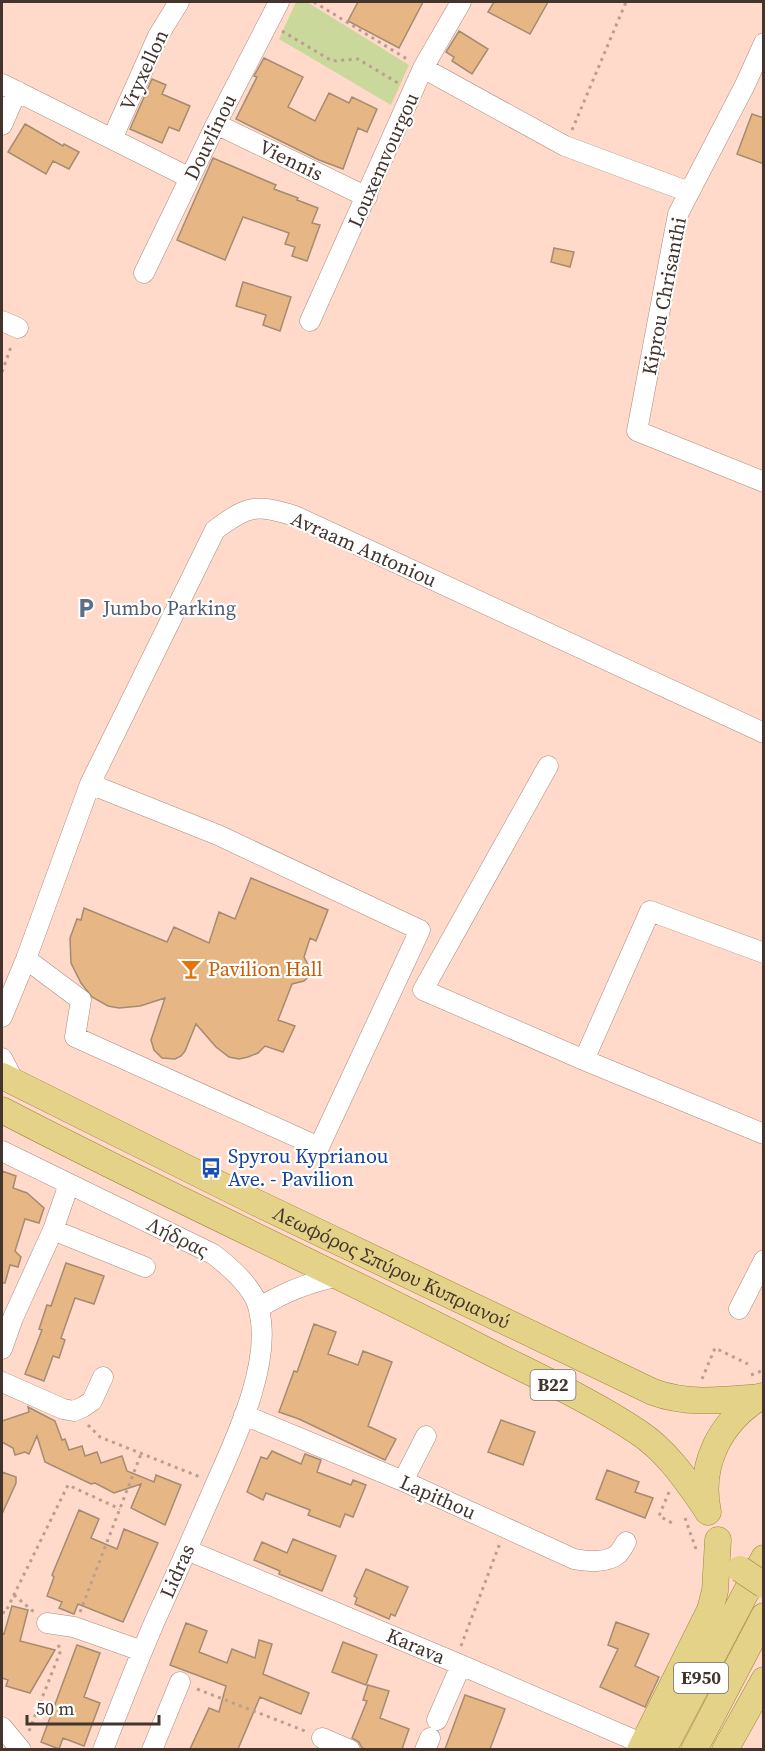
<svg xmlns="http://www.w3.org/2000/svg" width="765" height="1751" font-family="'Source Serif 4',serif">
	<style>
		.green { fill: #cbd89b }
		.building { fill: #e6b785; stroke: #a58b71; stroke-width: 1.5 }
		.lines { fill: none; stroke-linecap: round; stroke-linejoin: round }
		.minor-casing { stroke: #ad8a7c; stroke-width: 21 }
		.major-casing { stroke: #a08736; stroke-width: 27 }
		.path { stroke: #bb9e91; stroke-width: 3; stroke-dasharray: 3 4.5; stroke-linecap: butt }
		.minor { stroke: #fff; stroke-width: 20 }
		.major { stroke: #e4d289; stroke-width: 26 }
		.major-bridge-casing { stroke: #a08736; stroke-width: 27; stroke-linecap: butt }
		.major-bridge { stroke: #e4d289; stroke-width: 26 }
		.labels { text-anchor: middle; stroke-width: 4.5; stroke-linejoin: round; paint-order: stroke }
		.shield { fill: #fff; stroke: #7b716d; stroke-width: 1.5 }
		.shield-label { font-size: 18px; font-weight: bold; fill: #43342e }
		.street-label { font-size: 20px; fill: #43342e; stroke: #fff }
		.service-label { font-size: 20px; fill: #4e5e75; stroke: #fff; text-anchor: start }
		.food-label { font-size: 20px; fill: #c56008; stroke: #fff; text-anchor: start }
		.transit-label { font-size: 20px; fill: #164399; stroke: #fff; text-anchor: start }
	</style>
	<rect width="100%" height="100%" fill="#ffd9c9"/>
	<path class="green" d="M 296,2 L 307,2 L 409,65 L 391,105 L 279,39 Z"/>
	<path class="building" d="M 358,2 L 423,2 L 399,48 L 348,21 Z
		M 494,2 L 548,2 L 530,34 L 488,12 Z
		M 459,31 L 488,49 L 472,74 L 452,61 L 454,57 L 446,52 Z
		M 264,58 L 303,77 L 288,107 L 315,121 L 329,93 L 349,103 L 352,97 L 377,109 L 367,132 L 358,128 L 343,169 L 319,160 L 236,119 L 257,77 L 254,76 Z
		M 152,79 L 166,85 L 162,94 L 190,106 L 179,131 L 169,127 L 162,143 L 130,129 Z
		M 752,114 L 764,118 L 764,164 L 737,154 Z
		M 25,124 L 63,146 L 64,144 L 79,152 L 69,169 L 53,161 L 46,174 L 8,152 Z
		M 213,158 L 276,185 L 274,189 L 298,198 L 297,200 L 318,208 L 312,223 L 320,225 L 307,261 L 292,256 L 295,247 L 285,244 L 289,233 L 243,217 L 225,260 L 177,240 Z
		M 554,248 L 574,252 L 570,267 L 551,262 Z
		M 243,282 L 291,297 L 280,331 L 263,325 L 266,315 L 236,306 Z
		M 251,878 L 328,910 L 316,941 L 310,938 L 304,957 L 309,967 L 309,976 L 304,981 L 292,984 L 278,1020 L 295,1026 L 283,1052 L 265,1046 L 258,1053 L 248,1057 L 239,1059 L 229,1057 L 216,1047 L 196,1024 L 185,1051 L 181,1056 L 175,1059 L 162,1058 L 154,1050 L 151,1040 L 165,998 L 140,1006 L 119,1008 L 108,1006 L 92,997 L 81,983 L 71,963 L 70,938 L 77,919 L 81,920 L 84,908 L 167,942 L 174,927 L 209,943 L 219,912 L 235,919 Z
		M 2,1171 L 16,1176 L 13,1188 L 27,1193 L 44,1208 L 39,1223 L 25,1219 L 15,1251 L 21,1257 L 18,1267 L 10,1265 L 5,1283 L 2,1283 Z
		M 66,1263 L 104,1276 L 94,1304 L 75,1298 L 61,1338 L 65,1340 L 59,1358 L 53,1356 L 44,1381 L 25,1374 L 42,1330 L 39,1329 L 47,1305 L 51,1306 Z
		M 314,1324 L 336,1332 L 328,1354 L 358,1365 L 363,1351 L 392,1362 L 368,1426 L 396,1439 L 385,1460 L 299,1419 L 279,1412 L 294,1371 L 297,1372 Z
		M 28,1407 L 55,1421 L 62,1440 L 65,1439 L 69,1450 L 82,1446 L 85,1456 L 97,1452 L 101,1463 L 122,1456 L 127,1471 L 154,1482 L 156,1475 L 181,1485 L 165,1525 L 131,1508 L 141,1484 L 114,1493 L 95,1483 L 91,1484 L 45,1462 L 37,1436 L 29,1454 L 25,1452 L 15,1455 L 13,1448 L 2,1442 L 2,1421 L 29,1412 Z
		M 501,1420 L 535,1432 L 523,1465 L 488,1452 Z
		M 272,1451 L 301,1464 L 305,1454 L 321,1460 L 317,1472 L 351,1485 L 353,1480 L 366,1485 L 353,1517 L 345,1514 L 340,1527 L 308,1515 L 310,1510 L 266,1493 L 263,1500 L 247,1492 L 261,1457 L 267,1459 Z
		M 607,1470 L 639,1482 L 635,1492 L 653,1498 L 645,1518 L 596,1499 Z
		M 2,1472 L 16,1477 L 16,1483 L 2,1514 Z
		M 79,1510 L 99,1519 L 91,1538 L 117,1549 L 124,1529 L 158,1543 L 123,1622 L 78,1604 L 74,1614 L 59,1608 L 62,1602 L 47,1596 L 54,1577 L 52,1575 Z
		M 293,1539 L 336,1556 L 322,1591 L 279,1574 L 280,1571 L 254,1560 L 262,1542 L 287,1553 Z
		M 366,1569 L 408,1587 L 395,1616 L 391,1614 L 389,1619 L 355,1604 L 357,1598 L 354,1596 Z
		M 12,1606 L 28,1610 L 20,1641 L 55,1650 L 30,1693 L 6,1686 L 8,1680 L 2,1678 L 2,1633 L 4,1634 Z
		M 616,1622 L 649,1634 L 635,1666 L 659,1677 L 645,1707 L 600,1687 L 618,1649 L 608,1645 Z
		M 186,1623 L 207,1631 L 199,1652 L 227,1663 L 232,1649 L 255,1658 L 259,1640 L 272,1644 L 263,1674 L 309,1693 L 301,1714 L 260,1697 L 238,1749 L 190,1749 L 209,1708 L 219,1712 L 226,1686 L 170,1665 Z
		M 343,1642 L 377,1655 L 366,1685 L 332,1672 Z
		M 77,1645 L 100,1653 L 84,1697 L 100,1703 L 84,1746 L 63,1738 L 59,1749 L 41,1742 Z
		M 368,1685 L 389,1691 L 380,1718 L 409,1729 L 402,1749 L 366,1749 L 362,1748 L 359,1742 L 352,1738 L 367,1701 L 363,1700 Z
		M 465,1695 L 505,1709 L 490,1749 L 445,1749 Z"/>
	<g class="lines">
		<g class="minor-casing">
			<path id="minor" d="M 764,43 L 745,85 L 678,214 L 637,431 L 764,482
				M 423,68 L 565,146 L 689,192
				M 2,84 L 190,178
				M 216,124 L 367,197
				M 2,125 L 17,91
				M 112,139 L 158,36 L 179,2
				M 144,273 L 216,124 L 279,2
				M 2,321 L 18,328
				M 310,321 L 423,68 L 461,2
				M 548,766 L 423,990 L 584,1060 L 764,1134
				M 26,959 L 81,1000 L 75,1037 L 319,1147 L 420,930 L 218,835 L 90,784
				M 2,1017 L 26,959 L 90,784 L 215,530 C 248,505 256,504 295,516 L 764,733
				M 2,1058 L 15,1083
				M 584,1060 L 650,911 L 764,953
				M 2,1151 L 213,1254 C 230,1267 255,1289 259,1310 C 273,1366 232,1446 210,1497 C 193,1536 176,1575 158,1614 C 138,1659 121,1704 103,1750
				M 53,1230 L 145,1267
				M 259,1308 C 285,1291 310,1282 340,1276
				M 739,1309 L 764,1260
				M 2,1349 L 13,1318 L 53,1230 L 69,1184
				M 2,1382 L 63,1409 L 74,1411 L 83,1407 L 92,1401 L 103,1377
				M 244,1415 L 403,1481 L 574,1559 C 587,1561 606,1564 618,1554 C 621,1551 624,1545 626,1542
				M 403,1481 L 426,1436
				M 187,1550 L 461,1665 L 643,1744
				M 47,1623 L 74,1627 L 142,1651
				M 437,1720 L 461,1665
				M 2,1727 L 21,1750
				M 322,1738 L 350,1750
				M 152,1750 L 180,1682
				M 425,1750 L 430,1738"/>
		</g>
		<g class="major-casing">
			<g id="major">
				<path id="s1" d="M 2,1076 L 255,1202 L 653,1392 C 688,1405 724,1400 760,1397"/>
				<path d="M 2,1110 C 155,1190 312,1261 466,1340 C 523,1370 584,1396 638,1432 C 667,1451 687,1481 707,1510"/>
				<path d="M 708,1512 C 698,1465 720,1421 762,1396"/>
				<path d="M 640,1750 L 710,1610 L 715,1591 L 718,1540"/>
				<path d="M 663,1750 L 764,1558"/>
				<path d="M 694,1750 L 764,1616"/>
				<path d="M 725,1750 L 764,1680"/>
			</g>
		</g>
		<path class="path" d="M 314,2 L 407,59
			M 282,31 L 332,61 L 358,59 L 398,83
			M 572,130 L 626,2
			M 2,372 L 12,344
			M 751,1375 L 764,1370
			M 702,1379 L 715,1348 L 748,1364
			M 88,1425 L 100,1437 L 200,1477
			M 669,1492 L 659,1516 L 674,1524
			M 685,1518 L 696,1549
			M 14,1595 L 34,1612
			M 2,1612 L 5,1613 L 68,1485 L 120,1509
			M 80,1612 L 141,1454
			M 461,1646 L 500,1543
			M 197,1689 L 305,1731
			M 29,1731 L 61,1650 L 57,1643"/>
		<use href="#minor" class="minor"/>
		<use href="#major" class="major"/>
		<g class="major-bridge-casing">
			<path id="major-bridge" d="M 740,1569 L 764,1585"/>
		</g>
		<use href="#major-bridge" class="major-bridge"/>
	</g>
	<defs>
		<g id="parking-bare" transform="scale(1.62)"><path d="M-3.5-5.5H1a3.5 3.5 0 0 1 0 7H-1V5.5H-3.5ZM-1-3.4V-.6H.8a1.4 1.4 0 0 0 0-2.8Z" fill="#5c6f8a" stroke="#fff" stroke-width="2.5" paint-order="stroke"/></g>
		<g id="bar-bare" transform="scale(1.62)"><path d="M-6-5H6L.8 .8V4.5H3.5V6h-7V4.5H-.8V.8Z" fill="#e8710a" stroke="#fff" stroke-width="2.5" paint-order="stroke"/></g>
		<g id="bus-bare" transform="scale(1.62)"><path d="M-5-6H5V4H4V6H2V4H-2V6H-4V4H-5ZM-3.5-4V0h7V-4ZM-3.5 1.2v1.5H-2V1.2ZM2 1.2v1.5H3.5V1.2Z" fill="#1a4fb4" stroke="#fff" stroke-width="2.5" paint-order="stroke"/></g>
	</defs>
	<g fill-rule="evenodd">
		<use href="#parking-bare" x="86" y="608"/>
		<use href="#bar-bare" x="191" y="969"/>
		<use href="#bus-bare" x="211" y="1168"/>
	</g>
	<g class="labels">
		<g class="shield">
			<rect x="530.5" y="1370" width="45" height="30" rx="4.5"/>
			<rect x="674" y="1663" width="54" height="30" rx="4.5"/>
		</g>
		<g class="shield-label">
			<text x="553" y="1391">B22</text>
			<text x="701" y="1684">E950</text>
		</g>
		<g class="street-label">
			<text transform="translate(144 70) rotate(-65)" y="7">Vryxellon</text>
			<text transform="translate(210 137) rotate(-64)" y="7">Douvlinou</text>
			<text transform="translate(291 160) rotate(26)" y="7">Viennis</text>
			<text transform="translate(383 160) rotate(-66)" y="7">Louxemvourgou</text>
			<text transform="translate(664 296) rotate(-79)" y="7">Kiprou Chrisanthi</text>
			<text transform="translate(364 549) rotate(24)" y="7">Avraam Antoniou</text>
			<text transform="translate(178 1237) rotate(26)" y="7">Λήδρας</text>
			<text dy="7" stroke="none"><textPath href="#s1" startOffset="434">Λεωφόρος Σπύρου Κυπριανού</textPath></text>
			<text transform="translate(438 1497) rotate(24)" y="7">Lapithou</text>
			<text transform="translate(177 1571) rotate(-66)" y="7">Lidras</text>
			<text transform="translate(416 1646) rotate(23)" y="7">Karava</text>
		</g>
		<g class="service-label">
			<text x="103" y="615">Jumbo Parking</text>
		</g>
		<g class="food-label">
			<text x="208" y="976">Pavilion Hall</text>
		</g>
		<g class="transit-label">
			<text x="228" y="1163">Spyrou Kyprianou<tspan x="228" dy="23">Ave. - Pavilion</tspan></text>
		</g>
	</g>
	<rect width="765" height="1751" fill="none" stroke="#43342e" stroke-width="6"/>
	<path d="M27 1715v9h132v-9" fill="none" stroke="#43342e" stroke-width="3"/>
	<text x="36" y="1715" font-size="18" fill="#43342e" stroke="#ffffff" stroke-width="4.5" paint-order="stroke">50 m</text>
</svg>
